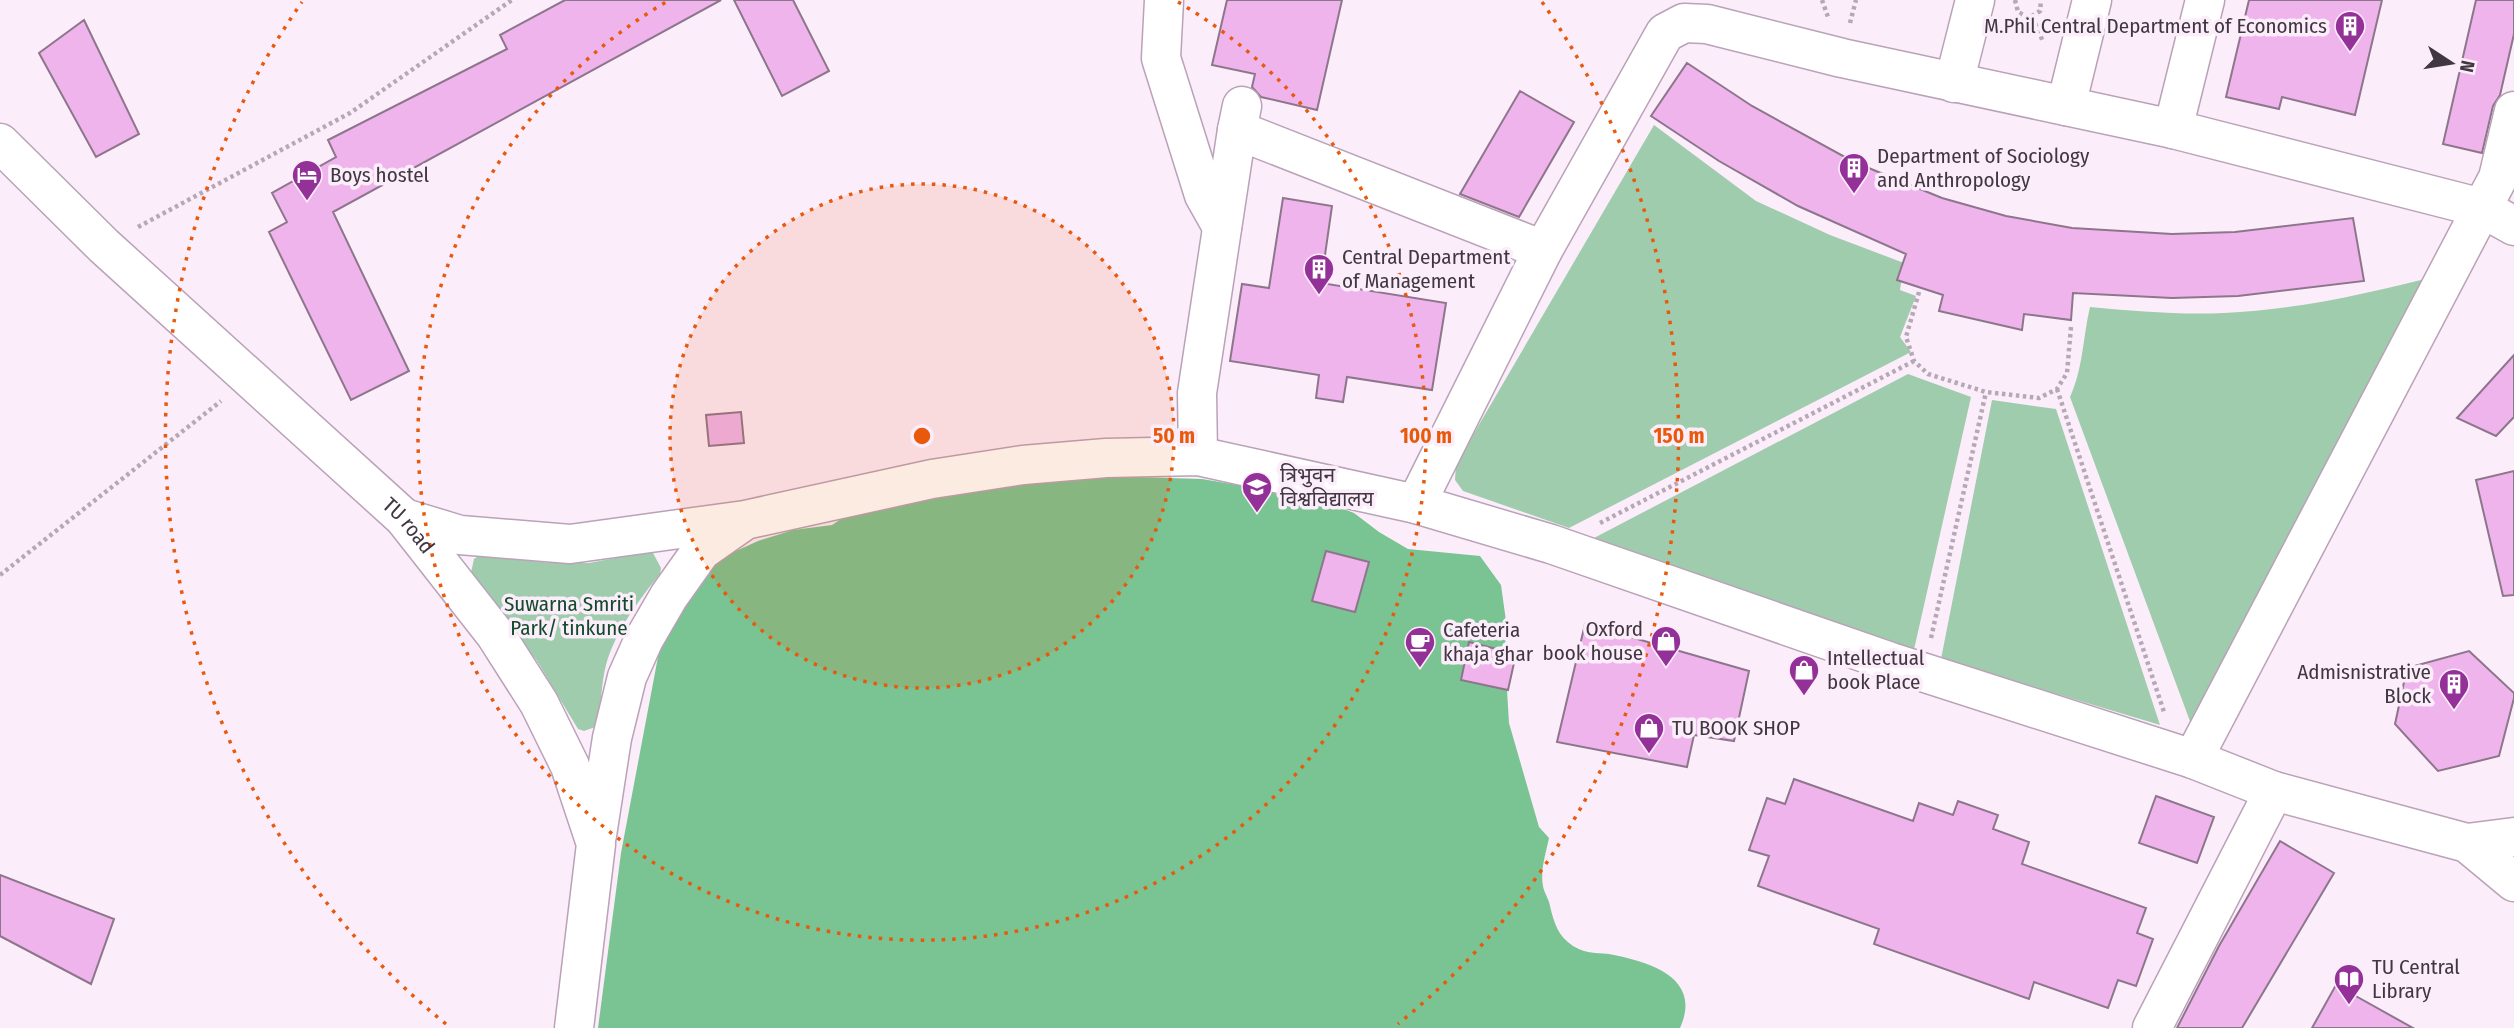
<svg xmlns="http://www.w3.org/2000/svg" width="2514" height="1028" font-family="'Fira Sans Condensed','Noto Sans Devanagari',sans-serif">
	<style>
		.green { fill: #9fccac }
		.forest { fill: #7ac392 }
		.building { fill: #f0b4ed; stroke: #8d768b; stroke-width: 2 }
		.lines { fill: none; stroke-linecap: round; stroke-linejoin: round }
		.minor-casing { stroke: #baa2b8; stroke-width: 41 }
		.path { stroke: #b6a9b5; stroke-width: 4.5; stroke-dasharray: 3.5 3.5; stroke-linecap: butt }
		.minor { stroke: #fff; stroke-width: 38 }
		.ring { fill: none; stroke: #e8590c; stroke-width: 3.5; stroke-dasharray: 3.5 7 }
		.labels { text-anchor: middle; stroke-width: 7; stroke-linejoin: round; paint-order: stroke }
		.poi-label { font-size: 21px; fill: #413741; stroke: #fcedfb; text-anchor: start }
		.street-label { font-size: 21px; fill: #413741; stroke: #fcedfb }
		.park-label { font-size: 21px; fill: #134a2a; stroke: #fcedfb }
		.centre { fill: #e8590c; stroke: #fcedfb; stroke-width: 3.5 }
		.ring-label { font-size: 21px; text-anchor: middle; font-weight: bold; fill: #e8590c; stroke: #fcedfb; stroke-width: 7; stroke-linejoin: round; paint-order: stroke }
	</style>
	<rect width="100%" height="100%" fill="#fcedfb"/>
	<path class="green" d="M 1654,125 L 1756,201 L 1830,235 L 1904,263 L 1900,290 L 1916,296 L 1900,337 L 1911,352 L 1569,528 L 1463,491 L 1455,480 L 1456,464 Z
		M 2441,275 L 2191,724 L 2070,397 C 2083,369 2083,337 2090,307 C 2134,311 2179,315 2224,313 C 2297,310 2370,293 2441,275 Z
		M 1908,374 L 1971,397 L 1913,654 L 1592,539 Z
		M 1992,400 L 2056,409 L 2160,725 L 1941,659 Z
		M 652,551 L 661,568 L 660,574 C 638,601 615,632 606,665 C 601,684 601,706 598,726 L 584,731 L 578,729 L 537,661 L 470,577 L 474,559 L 480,555 L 551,563 L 589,563 Z"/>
	<path class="forest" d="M 1100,476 L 1202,479 L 1318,499 L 1354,513 L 1379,532 L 1408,549 L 1480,556 L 1501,585 L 1506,621 L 1505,657 L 1509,723 L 1539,827 L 1549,838 C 1546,853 1540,870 1543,886 C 1544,893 1549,899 1550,906 C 1554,923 1558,936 1573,946 C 1587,955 1599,952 1614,955 C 1653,963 1702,979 1680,1028 L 598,1028 L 621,853 L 661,641 L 698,580 L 725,556 L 758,541 L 793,530 L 832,525 L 859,507 L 1014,484 Z"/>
	<path class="building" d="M 565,0 L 721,0 L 333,212 L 409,371 L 351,400 L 269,232 L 287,222 L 272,193 L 336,157 L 328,140 L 507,49 L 500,35 Z
		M 734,0 L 793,0 L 829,71 L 782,96 Z
		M 1227,0 L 1342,0 L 1317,110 L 1261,97 L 1252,87 L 1255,74 L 1212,65 Z
		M 2249,0 L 2382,0 L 2355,115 L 2282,97 L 2279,109 L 2226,97 Z
		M 2476,0 L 2514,0 L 2514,34 L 2500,95 L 2493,106 L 2482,153 L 2443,144 Z
		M 84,20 L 139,134 L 96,157 L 39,53 Z
		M 1687,63 L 1752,106 L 1854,162 L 1942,198 L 2006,216 L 2072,228 L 2172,234 L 2235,232 L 2353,218 L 2364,281 L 2238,296 L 2172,298 L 2073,293 L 2071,320 L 2024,314 L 2022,330 L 1939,311 L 1943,295 L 1897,280 L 1906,254 L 1798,206 L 1719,161 L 1651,116 Z
		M 1520,91 L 1574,122 L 1519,217 L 1460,194 Z
		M 1283,198 L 1332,206 L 1321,283 L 1446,303 L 1432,390 L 1347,377 L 1343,402 L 1316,398 L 1319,375 L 1230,361 L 1242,284 L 1269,288 Z
		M 2514,355 L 2514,417 L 2496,436 L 2457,418 Z
		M 741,412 L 744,443 L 709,446 L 706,415 Z
		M 2514,471 L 2514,595 L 2503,596 L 2476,480 Z
		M 1326,551 L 1369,562 L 1355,612 L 1312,601 Z
		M 1585,624 L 1749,671 L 1734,741 L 1694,735 L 1687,767 L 1557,742 Z
		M 1469,642 L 1516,654 L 1508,690 L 1461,680 Z
		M 2469,651 L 2514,693 L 2514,698 L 2499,756 L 2438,771 L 2395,724 L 2407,668 Z
		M 1794,779 L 1913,821 L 1919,803 L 1953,815 L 1958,801 L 1998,815 L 1993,829 L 2029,842 L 2022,864 L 2146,908 L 2137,933 L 2153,939 L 2136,986 L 2118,980 L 2108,1008 L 2034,982 L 2029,999 L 1874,944 L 1879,929 L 1758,886 L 1769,856 L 1749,850 L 1767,798 L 1785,804 Z
		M 2156,796 L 2214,817 L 2197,863 L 2139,843 Z
		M 2280,841 L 2334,873 L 2242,1028 L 2177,1028 L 2219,946 Z
		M 0,875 L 114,919 L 91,984 L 0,936 Z
		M 2336,985 L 2413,1028 L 2312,1028 Z"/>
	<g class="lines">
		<g class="minor-casing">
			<g id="minor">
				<path d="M 1164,0 L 1161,58 L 1204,195 L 1222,227"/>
				<path d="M 1954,83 L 1975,0"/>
				<path d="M 2066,106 L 2092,0"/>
				<path d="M 2514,111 L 2498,178 L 2482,208 L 2514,226"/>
				<path d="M 2173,129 L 2205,0"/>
				<path d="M 1237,130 L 1543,250"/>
				<path id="s1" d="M 0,143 L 104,246 L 404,518 L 495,634 L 539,703 L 570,766 L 596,844 L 574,1028"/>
				<path d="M 1198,456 L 1197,393 L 1237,130 L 1242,106"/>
				<path d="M 1416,504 L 1543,250 L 1665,33 L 1684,23 L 1707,24 L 1842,58 L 2173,129 L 2482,208 L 2193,759"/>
				<path d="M 404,518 L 460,535 L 570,544 L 745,520 L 932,479 L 1023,465 L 1106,458 L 1198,456 L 1416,504 L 1551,544 L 1891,662 L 2193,759 L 2274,791 L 2467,843 L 2514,882"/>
				<path d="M 597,835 L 612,738 L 627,677 L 644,639 L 669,596 L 701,551 L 741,523"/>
				<path d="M 2467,843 L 2514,837"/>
				<path d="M 2152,1028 L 2274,791"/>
			</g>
		</g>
		<path class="path" d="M 1822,0 L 1828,17
			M 2015,0 L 2018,12 L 2029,18 L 2040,11 L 2041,0
			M 2033,17 L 2043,42
			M 1850,23 L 1856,0
			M 2007,29 L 2020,14
			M 138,227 L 350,113 L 512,0
			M 1919,292 L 1906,337 L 1914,361 L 1928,374 L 1986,392 L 2039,398 L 2057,389 L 2067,373 L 2071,327
			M 2057,389 L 2164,712
			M 1600,523 L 1914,361
			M 0,575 L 221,401
			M 1931,638 L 1986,392"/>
		<use href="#minor" class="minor"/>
	</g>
	<circle cx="922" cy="436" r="252" fill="#e8590c" fill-opacity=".12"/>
	<g class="ring">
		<circle cx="922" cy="436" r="252"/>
		<path d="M1178 2A504 504 0 1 1 666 2"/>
		<path d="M446 1024A757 757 0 0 1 302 2M1542 2A757 757 0 0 1 1398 1024"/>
	</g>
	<defs>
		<g id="building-pin" transform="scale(1.575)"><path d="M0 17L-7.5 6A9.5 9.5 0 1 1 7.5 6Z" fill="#943198" stroke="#fcedfb"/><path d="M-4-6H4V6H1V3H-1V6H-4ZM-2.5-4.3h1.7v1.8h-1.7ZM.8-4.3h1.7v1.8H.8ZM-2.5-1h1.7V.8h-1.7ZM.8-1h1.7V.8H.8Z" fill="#fff"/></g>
		<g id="hotel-pin" transform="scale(1.575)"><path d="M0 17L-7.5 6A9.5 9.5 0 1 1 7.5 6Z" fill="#943198" stroke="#fcedfb"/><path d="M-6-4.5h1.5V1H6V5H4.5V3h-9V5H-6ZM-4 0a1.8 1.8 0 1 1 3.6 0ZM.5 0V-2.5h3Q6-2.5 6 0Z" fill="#fff"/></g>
		<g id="university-pin" transform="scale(1.575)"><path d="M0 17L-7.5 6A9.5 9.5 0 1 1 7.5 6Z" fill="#943198" stroke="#fcedfb"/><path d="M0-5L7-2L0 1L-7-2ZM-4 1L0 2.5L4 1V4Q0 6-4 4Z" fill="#fff"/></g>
		<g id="shop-pin" transform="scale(1.575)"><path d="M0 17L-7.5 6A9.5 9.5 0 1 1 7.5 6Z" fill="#943198" stroke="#fcedfb"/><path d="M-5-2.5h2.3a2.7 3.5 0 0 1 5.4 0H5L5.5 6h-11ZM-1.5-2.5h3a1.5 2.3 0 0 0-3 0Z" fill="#fff"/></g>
		<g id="cafe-pin" transform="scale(1.575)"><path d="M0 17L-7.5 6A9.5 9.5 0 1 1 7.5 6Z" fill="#943198" stroke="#fcedfb"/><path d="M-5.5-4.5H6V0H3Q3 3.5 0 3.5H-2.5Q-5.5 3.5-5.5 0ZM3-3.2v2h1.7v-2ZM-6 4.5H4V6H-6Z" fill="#fff"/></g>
		<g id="library-pin" transform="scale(1.575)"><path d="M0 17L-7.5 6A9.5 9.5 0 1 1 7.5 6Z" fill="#943198" stroke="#fcedfb"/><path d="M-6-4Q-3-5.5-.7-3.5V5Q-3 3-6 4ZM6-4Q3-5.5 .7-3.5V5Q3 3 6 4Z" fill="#fff"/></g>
	</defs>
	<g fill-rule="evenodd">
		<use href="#building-pin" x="2350" y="26"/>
		<use href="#building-pin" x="1854" y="168"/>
		<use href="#hotel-pin" x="307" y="175"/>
		<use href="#building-pin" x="1319" y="269"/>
		<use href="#university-pin" x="1257" y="487"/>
		<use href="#shop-pin" x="1666" y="641"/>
		<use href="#cafe-pin" x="1420" y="642"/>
		<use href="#shop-pin" x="1804" y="670"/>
		<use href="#building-pin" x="2454" y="684"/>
		<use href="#shop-pin" x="1649" y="728"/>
		<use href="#library-pin" x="2349" y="979"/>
	</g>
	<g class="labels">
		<g class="poi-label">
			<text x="2327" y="33" text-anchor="end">M.Phil Central Department of Economics</text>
			<text x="1877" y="163">Department of Sociology<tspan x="1877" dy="24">and Anthropology</tspan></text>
			<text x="330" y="182">Boys hostel</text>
			<text x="1342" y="264">Central Department<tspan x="1342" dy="24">of Management</tspan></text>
			<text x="1280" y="482">त्रिभुवन<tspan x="1280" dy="24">विश्वविद्यालय</tspan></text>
			<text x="1643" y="636" text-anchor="end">Oxford<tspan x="1643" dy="24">book house</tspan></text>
			<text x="1443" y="637">Cafeteria<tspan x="1443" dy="24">khaja ghar</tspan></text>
			<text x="1827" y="665">Intellectual<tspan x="1827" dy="24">book Place</tspan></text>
			<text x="2431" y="679" text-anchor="end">Admisnistrative<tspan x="2431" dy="24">Block</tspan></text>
			<text x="1672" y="735">TU BOOK SHOP</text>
			<text x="2372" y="974">TU Central<tspan x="2372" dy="24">Library</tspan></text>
		</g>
		<g class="street-label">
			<text dy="7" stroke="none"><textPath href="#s1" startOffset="560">TU road</textPath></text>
		</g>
		<g class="park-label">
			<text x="569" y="611">Suwarna Smriti<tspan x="569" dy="24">Park/ tinkune</tspan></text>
		</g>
	</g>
	<circle cx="922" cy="436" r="10" class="centre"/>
	<g class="ring-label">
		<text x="1174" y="443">50 m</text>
		<text x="1426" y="443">100 m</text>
		<text x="1679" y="443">150 m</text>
	</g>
	<g transform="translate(2451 63) rotate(102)" stroke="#fcedfb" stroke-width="5" paint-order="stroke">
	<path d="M0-5L12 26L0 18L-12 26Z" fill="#413741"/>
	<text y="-10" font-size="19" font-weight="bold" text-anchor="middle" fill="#413741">N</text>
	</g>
</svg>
